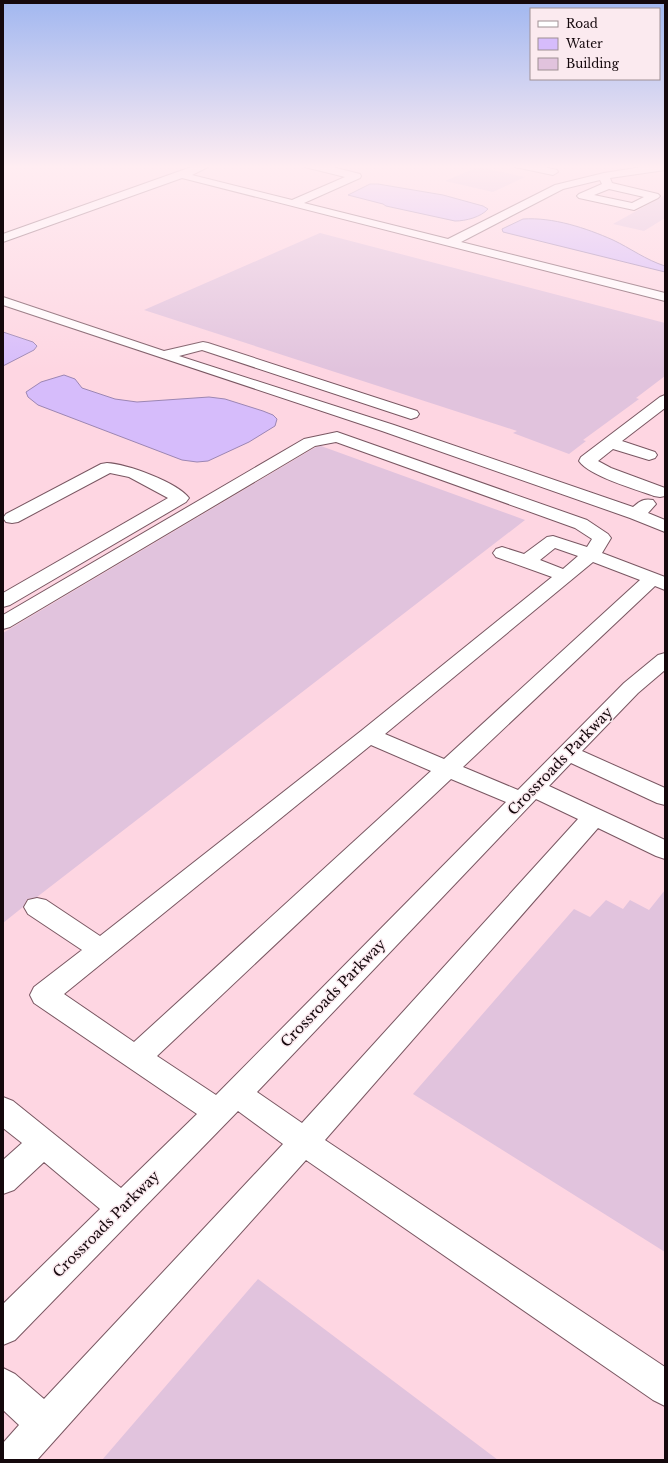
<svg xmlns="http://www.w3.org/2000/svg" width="668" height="1463" font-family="'Libre Baskerville',serif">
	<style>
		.water { fill: #d6bcfb; stroke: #9c86b3 }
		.building { fill: #e1c3dd }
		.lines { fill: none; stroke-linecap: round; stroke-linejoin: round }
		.minor-casing { stroke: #795762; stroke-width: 2 }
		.minor { fill: #fff; fill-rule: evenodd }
		.labels { text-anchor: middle; stroke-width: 3; stroke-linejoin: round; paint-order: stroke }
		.near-street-label { font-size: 14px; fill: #14080c; stroke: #fbeaef }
	</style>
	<rect width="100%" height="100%" fill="#fed6e2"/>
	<path class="water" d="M 370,184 L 378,184 L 443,195 L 483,206 L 488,209 C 481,217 466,221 455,221 L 386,206 L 383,204 L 348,195 Z
		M 523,219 C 553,217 586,228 613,240 C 630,248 646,260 665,266 L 665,272 L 503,232 L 502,229 Z
		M 3,332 L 33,342 L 37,346 L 34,350 L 3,366 Z
		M 64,375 L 75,379 L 82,388 L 115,399 L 137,402 L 209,397 L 225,399 L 263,411 L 273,415 L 277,419 L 275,426 L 249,442 L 208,461 L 197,462 L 182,460 L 38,405 L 28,397 L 26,392 L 41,382 Z"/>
	<path class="building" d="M 478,167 L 525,177 L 493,192 L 445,181 Z
		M 665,195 L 665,218 L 644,231 L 613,224 Z
		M 320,233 L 665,323 L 665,376 L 636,398 L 639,399 L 583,440 L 586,441 L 569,454 L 513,433 L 517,431 L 144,310 Z
		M 321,446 L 525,520 L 37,897 L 27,899 L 23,907 L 3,923 L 3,633 L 316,447 Z
		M 665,890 L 665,1252 L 413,1094 L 574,909 L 590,917 L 606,900 L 623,909 L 630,900 L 649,910 Z
		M 258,1279 L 498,1460 L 102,1460 Z"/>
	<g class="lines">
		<g class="minor-casing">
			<path id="minor" d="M 197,165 L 212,165 L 192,175 L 292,200 L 345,177 L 305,167 L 304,165 L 324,165 L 360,174 L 361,176 L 360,178 L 304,203 L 448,239 L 555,185 L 604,173 L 655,165 L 665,165 L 665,170 L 610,178 L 612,183 L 658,194 L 660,196 L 658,198 L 634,210 L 579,198 L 577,196 L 579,194 L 602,184 L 600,180 L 563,189 L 461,242 L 665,293 L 665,301 L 182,178 L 3,242 L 3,234 ZM 609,189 L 644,197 L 632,203 L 594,195 Z
				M 514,165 L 536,165 L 557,170 L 558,172 L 553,175 L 515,167 Z
				M 3,297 L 164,351 L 203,342 L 208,343 L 417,411 L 419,414 L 417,417 L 411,419 L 405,417 L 202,350 L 179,356 L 394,425 L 633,507 C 640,501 644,498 653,500 L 656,504 L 648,513 L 665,520 L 665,532 L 630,518 L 382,431 L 3,305 Z
				M 665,395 L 665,408 L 622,441 L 655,452 L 657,455 L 655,458 L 649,460 L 613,449 L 598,461 L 611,468 L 665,488 L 665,496 L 660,497 L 654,496 C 635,489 589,476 579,461 L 581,457 L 660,397 Z
				M 337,432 L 587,520 L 608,534 L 611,538 L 602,553 L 665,577 L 665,590 L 655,586 L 463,767 L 518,790 L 624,683 L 658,655 L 665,653 L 665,670 L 638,693 L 582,751 L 665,788 L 665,805 L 657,803 L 571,763 L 549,786 L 665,840 L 665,859 L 656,856 L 598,828 L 325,1140 L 665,1367 L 665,1406 L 653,1400 L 306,1160 L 37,1460 L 3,1460 L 3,1443 L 19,1425 L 3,1410 L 3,1368 L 15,1374 L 44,1399 L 283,1144 L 238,1111 L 15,1340 L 3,1345 L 3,1304 L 100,1209 L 44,1162 L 14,1190 L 3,1194 L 3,1160 L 22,1143 L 3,1128 L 3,1097 L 13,1101 L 121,1188 L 197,1114 L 34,1003 L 30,995 L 34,987 L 82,950 L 28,914 L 24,907 L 28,900 L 37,898 L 46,900 L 100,936 L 361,731 L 552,577 L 496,557 L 493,553 L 496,549 L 502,547 L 524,554 L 547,537 L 553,536 L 587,547 L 592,539 L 575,528 L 336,442 L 315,446 L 10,627 L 3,629 L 3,615 L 304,439 ZM 555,548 L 578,556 L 563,569 L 540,560 ZM 593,562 L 640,580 L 444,759 L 385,734 ZM 371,745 L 431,771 L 134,1042 L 64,994 ZM 451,779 L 506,802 L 216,1095 L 157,1056 ZM 536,799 L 578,819 L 302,1123 L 257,1092 Z
				M 107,463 C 127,464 177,482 189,498 L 186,502 L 10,605 L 3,607 L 3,593 L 168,498 L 129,477 L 110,473 L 18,522 L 12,523 L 6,522 L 3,518 L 6,514 L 101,464 Z"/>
		</g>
		<use href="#minor" class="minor"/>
	</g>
	<linearGradient id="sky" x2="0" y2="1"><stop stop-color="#a1b7f0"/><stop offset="0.45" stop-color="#ffedf2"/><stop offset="1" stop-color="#ffedf2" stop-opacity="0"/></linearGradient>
	<rect width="668" height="370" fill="url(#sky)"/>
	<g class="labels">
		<g class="near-street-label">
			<text transform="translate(560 761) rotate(-46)" y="5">Crossroads Parkway</text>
			<text transform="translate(333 993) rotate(-46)" y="5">Crossroads Parkway</text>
			<text transform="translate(106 1224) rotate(-45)" y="5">Crossroads Parkway</text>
		</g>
	</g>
	<rect width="668" height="1463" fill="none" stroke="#14080c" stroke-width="8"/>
	<rect x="530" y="8" width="130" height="72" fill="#fbeaef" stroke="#9f9094"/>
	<rect x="538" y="21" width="20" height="6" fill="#ffffff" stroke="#9f9094"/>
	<text x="566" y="28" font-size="12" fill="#14080c">Road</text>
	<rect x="538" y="38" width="20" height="12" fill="#d6bcfb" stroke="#9f9094"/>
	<text x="566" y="48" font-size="12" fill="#14080c">Water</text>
	<rect x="538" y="58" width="20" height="12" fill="#e1c3dd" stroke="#9f9094"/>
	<text x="566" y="68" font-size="12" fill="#14080c">Building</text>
</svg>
